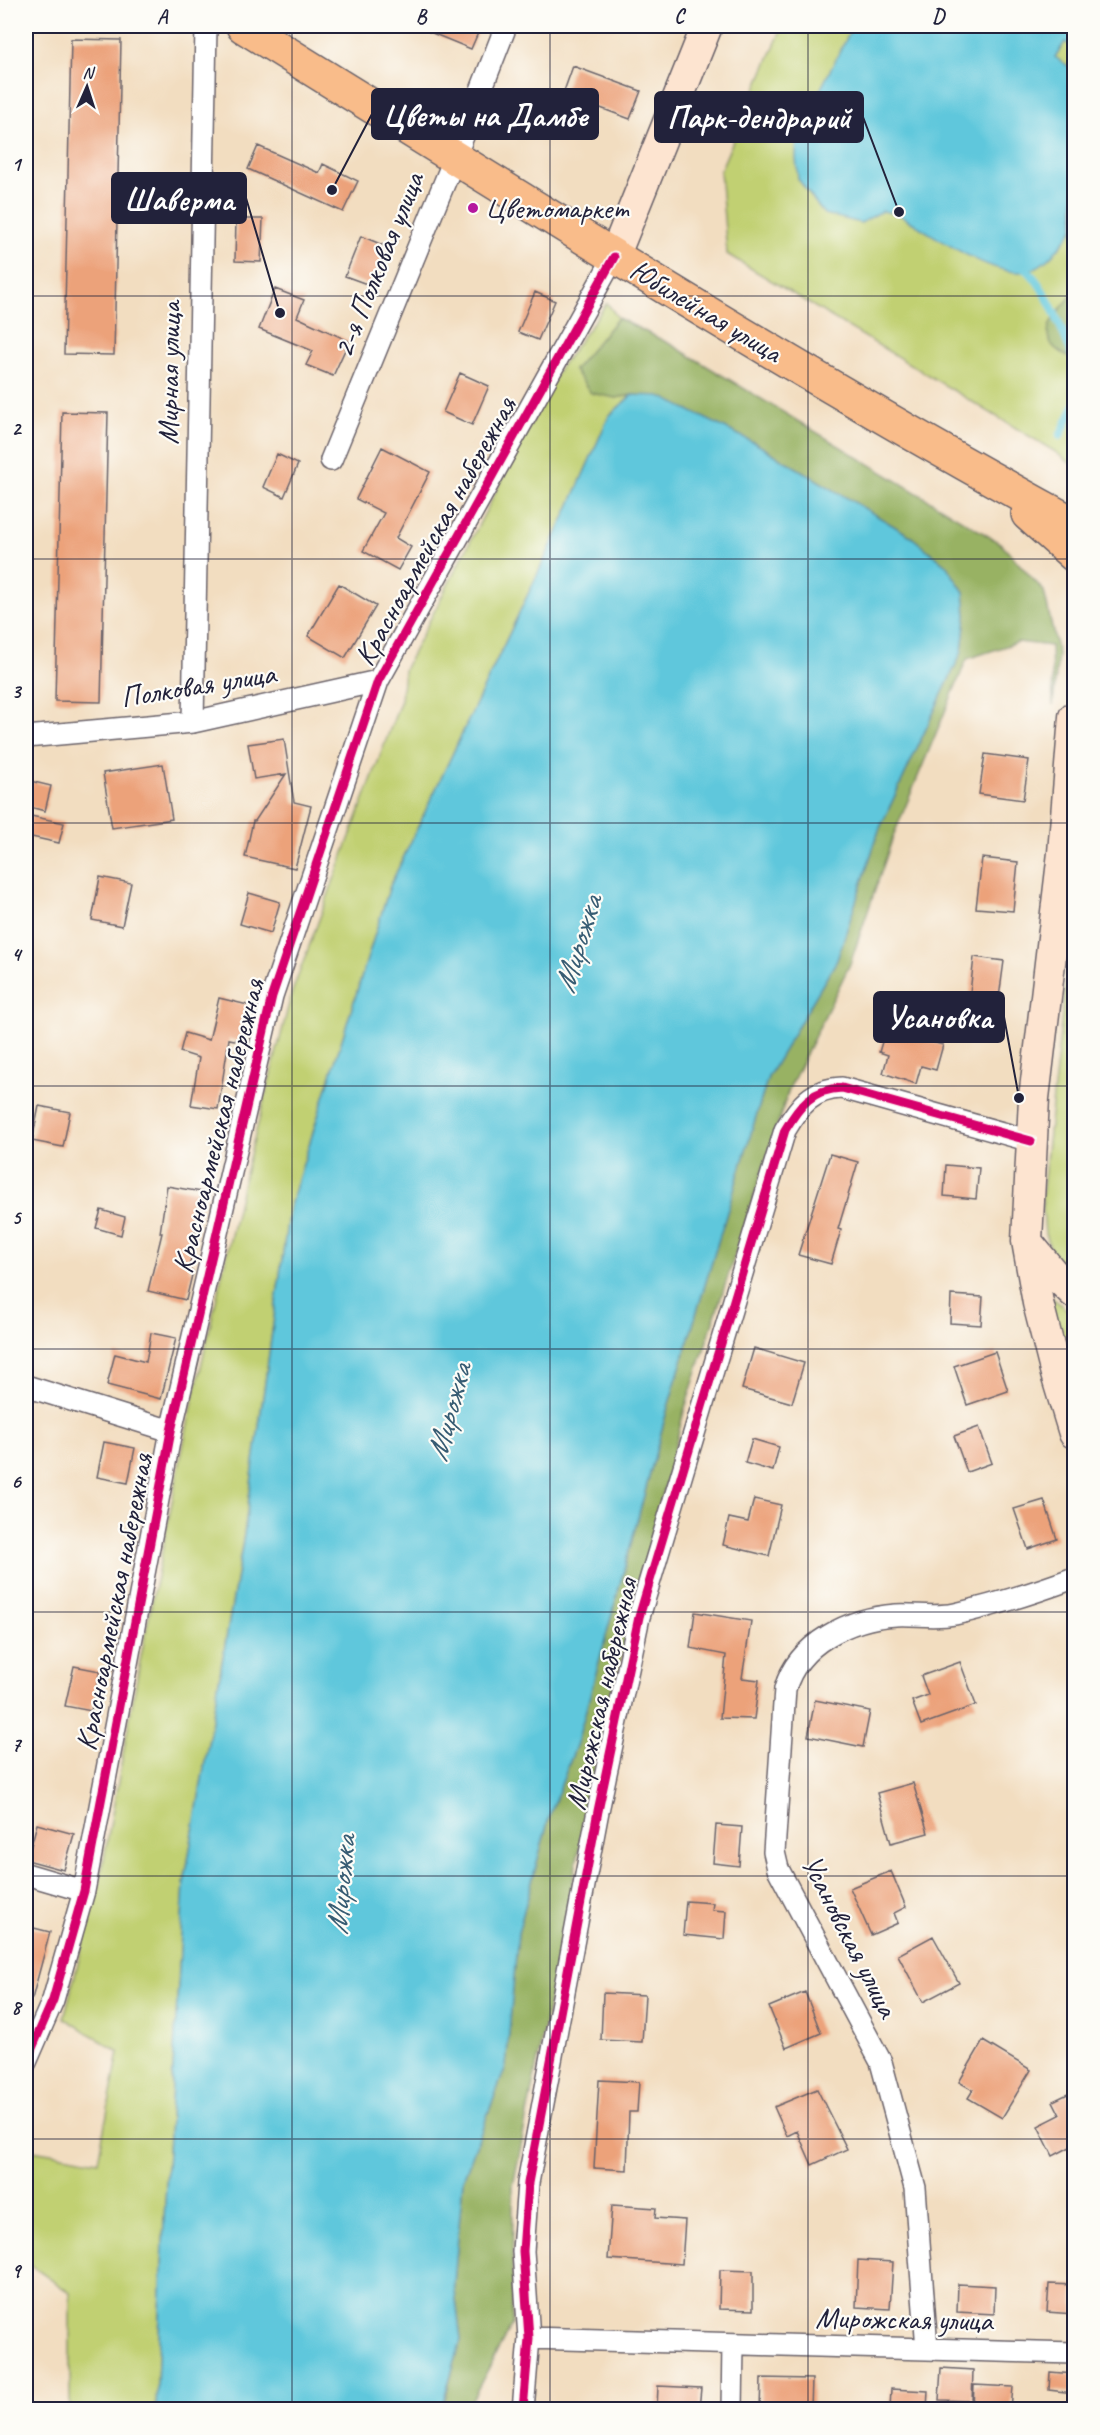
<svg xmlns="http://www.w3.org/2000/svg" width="1100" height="2435" font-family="Caveat,sans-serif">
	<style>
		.green { fill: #c1d072; stroke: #727956; stroke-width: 1.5 }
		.forest { fill: #98b264; stroke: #5d6a50; stroke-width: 1.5 }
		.water { fill: #5fc7dc; stroke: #40748c; stroke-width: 1.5 }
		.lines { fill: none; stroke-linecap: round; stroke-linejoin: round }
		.stream { stroke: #5fc7dc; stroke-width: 8 }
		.building { fill: #eca27a }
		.street-casing { stroke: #6b636a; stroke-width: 24 }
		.secondary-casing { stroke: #6b636a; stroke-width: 33 }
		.primary-casing { stroke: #6b636a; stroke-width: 36 }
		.street { stroke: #fff; stroke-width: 21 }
		.secondary { stroke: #fde4d0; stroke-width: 30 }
		.primary { stroke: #f9bc8a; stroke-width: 33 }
		.cycleway-casing { stroke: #fdfcf7; stroke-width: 13 }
		.cycleway { stroke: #d6006c; stroke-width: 9 }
		.grid { fill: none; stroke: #22223b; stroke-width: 1.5; stroke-opacity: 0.55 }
		.poi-dot { fill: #b5179e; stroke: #fdfcf7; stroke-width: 2 }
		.labels { text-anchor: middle; stroke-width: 4.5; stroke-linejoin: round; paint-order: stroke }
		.poi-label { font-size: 30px; fill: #22223b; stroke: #fdfcf7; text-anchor: start }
		.street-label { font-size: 30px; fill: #22223b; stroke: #fdfcf7 }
		.water-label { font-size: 32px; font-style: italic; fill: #375c73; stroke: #fdfcf7 }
		.leader { fill: none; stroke: #22223b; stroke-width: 2 }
		.callout-dot { fill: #22223b; stroke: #fdfcf7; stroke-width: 2 }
		.callout { fill: #22223b; stroke: #22223b; stroke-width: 2 }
		.callout-label { font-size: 32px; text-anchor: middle; font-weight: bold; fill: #fff }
		.neatline { fill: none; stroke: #22223b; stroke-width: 2 }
		.grid-label { font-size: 20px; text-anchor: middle; font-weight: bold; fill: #22223b }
	</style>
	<rect width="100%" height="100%" fill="#fdfcf7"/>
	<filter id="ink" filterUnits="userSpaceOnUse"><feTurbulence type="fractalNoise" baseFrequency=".0167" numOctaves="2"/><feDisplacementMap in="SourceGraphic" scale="12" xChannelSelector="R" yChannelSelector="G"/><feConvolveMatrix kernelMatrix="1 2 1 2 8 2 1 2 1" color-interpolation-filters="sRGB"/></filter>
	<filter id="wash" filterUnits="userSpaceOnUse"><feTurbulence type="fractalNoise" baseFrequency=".008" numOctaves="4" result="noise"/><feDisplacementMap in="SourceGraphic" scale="24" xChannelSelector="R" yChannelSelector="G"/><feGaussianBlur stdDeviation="1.35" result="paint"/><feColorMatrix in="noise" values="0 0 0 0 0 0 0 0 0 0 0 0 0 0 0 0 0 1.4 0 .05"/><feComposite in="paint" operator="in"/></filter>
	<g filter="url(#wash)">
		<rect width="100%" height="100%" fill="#f2ddc0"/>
		<path class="green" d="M 783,26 L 1074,26 L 1074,466 L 1054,451 L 727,254 L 720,171 Z
			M 607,303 L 618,318 L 574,370 L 616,398 L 632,395 L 609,416 L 565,516 L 390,886 L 289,1209 L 244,1534 L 184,1884 L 164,2220 L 156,2409 L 70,2409 L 70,2293 L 26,2262 L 26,2149 L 98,2161 L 119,2052 L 64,2018 L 102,1869 L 141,1656 L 186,1432 L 244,1178 L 292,992 L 401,700 L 404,670 L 559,369 Z
			M 1074,906 L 1074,1280 L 1054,1258 L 1045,1234 L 1042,1197 Z
			M 1046,1293 L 1074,1315 L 1074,1403 Z"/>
		<path class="forest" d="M 1074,293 L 1074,360 L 1073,360 C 1067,356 1058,352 1053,346 C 1037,328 1063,307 1074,293 Z
			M 618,318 L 672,345 L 1000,543 L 1044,591 L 1058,654 L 1053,705 L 1051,646 L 1018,642 L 967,659 L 894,834 L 850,964 L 789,1089 L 684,1411 L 602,1733 L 513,2186 L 512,2324 L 467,2409 L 442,2410 L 461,2340 L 454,2283 L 463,2180 L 506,2066 L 518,1933 L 550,1814 L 577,1743 L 668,1407 L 768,1077 L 837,960 L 879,830 L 962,651 L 966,616 L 964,592 L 946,565 L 909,535 L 755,443 L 660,397 L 632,395 L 616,398 L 591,393 L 574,370 Z"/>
		<path class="water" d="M 853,26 L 1074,26 L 1074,47 L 1065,42 L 1055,57 L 1074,70 L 1074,227 C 1065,242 1046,266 1028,271 C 994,280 928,231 898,214 L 882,211 L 861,223 L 824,214 L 798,179 L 796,158 L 797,135 Z
			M 632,395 L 660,396 L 755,443 L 909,535 L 946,565 L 964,592 L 966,616 L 962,651 L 879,830 L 837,960 L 768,1077 L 668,1407 L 577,1743 L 550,1814 L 518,1933 L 506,2066 L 463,2180 L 454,2283 L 461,2340 L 441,2409 L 156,2409 L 164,2220 L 184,1884 L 244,1535 L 289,1209 L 390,886 L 565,516 L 609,416 Z"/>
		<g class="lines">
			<path class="stream" d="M 1021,266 C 1044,278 1063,334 1074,359
				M 1060,436 L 1074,406"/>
		</g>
		<g id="blocks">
			<path class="building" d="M 415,26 L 481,26 L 471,49 Z
				M 71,39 L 121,40 L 114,355 L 64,354 Z
				M 573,66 L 641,91 L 630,119 L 563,94 Z
				M 258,146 L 319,173 L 323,164 L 358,181 L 343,212 L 248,169 Z
				M 236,219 L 263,219 L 261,262 L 235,261 Z
				M 361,236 L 390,248 L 375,287 L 345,276 Z
				M 275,289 L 304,300 L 297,317 L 349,341 L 333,376 L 306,365 L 313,351 L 259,329 Z
				M 535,292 L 555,301 L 538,340 L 518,332 Z
				M 460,373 L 489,386 L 472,425 L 443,412 Z
				M 62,412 L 108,413 L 101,702 L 55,701 Z
				M 382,447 L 430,472 L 396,538 L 411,547 L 398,570 L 363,551 L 384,513 L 356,499 Z
				M 277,454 L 298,464 L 284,497 L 263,487 Z
				M 339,584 L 376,606 L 345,658 L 308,636 Z
				M 284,739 L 294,802 L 311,806 L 295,868 L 245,857 L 253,821 L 255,821 L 286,774 L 254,779 L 248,744 Z
				M 985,754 L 1029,760 L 1023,800 L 979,794 Z
				M 163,764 L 172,819 L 112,828 L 103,773 Z
				M 26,780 L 51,786 L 45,811 L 26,806 Z
				M 31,816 L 64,823 L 59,843 L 27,836 Z
				M 982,858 L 1018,862 L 1013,911 L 976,908 Z
				M 100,877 L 131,883 L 122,926 L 92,920 Z
				M 249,893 L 280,902 L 271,933 L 240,924 Z
				M 974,957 L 1004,961 L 998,1005 L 969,1002 Z
				M 219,998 L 248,1005 L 240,1041 L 229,1039 L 218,1109 L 191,1105 L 199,1058 L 180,1052 L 185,1033 L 209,1040 Z
				M 899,1011 L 934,1022 L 928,1041 L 943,1045 L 936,1070 L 921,1066 L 916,1084 L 883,1073 L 888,1055 L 879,1052 L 888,1022 L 895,1024 Z
				M 39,1106 L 70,1112 L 63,1147 L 32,1141 Z
				M 830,1154 L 858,1162 L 838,1229 L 841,1230 L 831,1264 L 798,1255 Z
				M 946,1165 L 979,1168 L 976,1199 L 944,1196 Z
				M 167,1186 L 202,1192 L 189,1270 L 193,1271 L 186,1300 L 148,1291 L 162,1233 L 160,1233 Z
				M 101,1210 L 125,1217 L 121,1235 L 96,1228 Z
				M 951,1295 L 983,1297 L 981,1325 L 950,1323 Z
				M 151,1333 L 176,1338 L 161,1399 L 107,1385 L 115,1354 L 146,1362 Z
				M 754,1348 L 804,1363 L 792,1403 L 742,1389 Z
				M 995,1352 L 1008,1391 L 967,1405 L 954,1366 Z
				M 979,1427 L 992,1463 L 967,1472 L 954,1436 Z
				M 752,1439 L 779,1447 L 773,1471 L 745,1463 Z
				M 104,1442 L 135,1448 L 128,1483 L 97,1477 Z
				M 754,1499 L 781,1505 L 769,1556 L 723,1545 L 729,1518 L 748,1522 Z
				M 1044,1500 L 1057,1539 L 1028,1549 L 1014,1509 Z
				M 695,1612 L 751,1621 L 742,1678 L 759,1680 L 754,1719 L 720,1718 L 726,1655 L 690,1648 Z
				M 960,1662 L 976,1705 L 921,1725 L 912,1701 L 928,1695 L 921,1676 Z
				M 74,1666 L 100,1671 L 91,1711 L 65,1706 Z
				M 815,1700 L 870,1711 L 863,1747 L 808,1736 Z
				M 913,1783 L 928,1833 L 891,1843 L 877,1793 Z
				M 37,1824 L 74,1834 L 64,1870 L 27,1860 Z
				M 716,1825 L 742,1827 L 739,1866 L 713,1863 Z
				M 891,1871 L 906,1907 L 894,1913 L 898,1923 L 871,1935 L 850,1888 Z
				M 686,1901 L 713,1903 L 712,1910 L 726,1911 L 724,1939 L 683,1935 Z
				M 26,1926 L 50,1932 L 32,1999 L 26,1998 Z
				M 933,1936 L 959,1983 L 923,2002 L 898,1955 Z
				M 805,1992 L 821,2033 L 786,2048 L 769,2007 Z
				M 603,1993 L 645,1995 L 642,2042 L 601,2040 Z
				M 983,2041 L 1031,2070 L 1002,2118 L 968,2098 L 973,2090 L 959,2082 Z
				M 599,2080 L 639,2082 L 637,2112 L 629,2112 L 627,2170 L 594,2168 Z
				M 817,2089 L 847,2149 L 812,2165 L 797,2131 L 787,2136 L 774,2107 Z
				M 1074,2091 L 1074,2145 L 1053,2156 L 1038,2126 L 1060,2115 L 1053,2101 Z
				M 612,2205 L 656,2208 L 655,2218 L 685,2220 L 682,2264 L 608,2259 Z
				M 858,2260 L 893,2262 L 890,2309 L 856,2307 Z
				M 720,2270 L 753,2271 L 753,2310 L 719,2309 Z
				M 958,2284 L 995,2286 L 994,2314 L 957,2312 Z
				M 1049,2284 L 1074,2285 L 1074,2314 L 1047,2312 Z
				M 941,2368 L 973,2370 L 972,2401 L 939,2400 Z
				M 1050,2372 L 1074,2374 L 1073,2393 L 1049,2390 Z
				M 761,2378 L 812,2379 L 811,2409 L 760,2409 Z
				M 974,2385 L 1013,2387 L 1011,2409 L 973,2409 Z
				M 658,2386 L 701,2388 L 699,2409 L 657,2409 Z
				M 891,2389 L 928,2391 L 927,2409 L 890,2409 Z"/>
		</g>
	</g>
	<g filter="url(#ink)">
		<use href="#blocks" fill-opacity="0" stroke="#6b636a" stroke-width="1.5"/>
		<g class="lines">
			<g class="street-casing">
				<path id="street" d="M 331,460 L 455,157 L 506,26
					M 193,722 L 206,26
					M 26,737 L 193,722 L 378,681
					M 26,1386 L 171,1431
					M 26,1874 L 84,1891
					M 26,2062 L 53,2000 L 84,1891 L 171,1431 L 272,996 L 378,681 L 614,257
					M 529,2338 L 1074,2353
					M 927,2349 L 915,2188 L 881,2062 L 778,1869 L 774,1852 L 785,1689 C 798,1643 850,1618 896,1615 C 916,1614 935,1618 955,1614 C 996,1605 1036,1592 1074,1578
					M 523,2410 L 529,2338 L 523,2251 L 528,2183 L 598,1811 L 639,1617 L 785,1130 C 800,1105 812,1089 842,1088 L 1031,1141
					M 732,2410 L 733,2344"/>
			</g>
			<g class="secondary-casing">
				<path id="secondary" d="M 614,257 L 707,26
					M 1074,717 L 1063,853 L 1034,1098 L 1027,1241 L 1038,1303 L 1056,1374 L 1074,1433
					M 1029,1244 L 1052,1272 L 1074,1293"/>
			</g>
			<g class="primary-casing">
				<path id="primary" d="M 243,26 C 517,196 790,370 1074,524
					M 1028,514 L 1074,555"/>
			</g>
			<use href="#street" class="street"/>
			<use href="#secondary" class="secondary"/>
			<use href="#primary" class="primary"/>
			<g class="cycleway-casing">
				<path id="cycleway" d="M 26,2062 L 53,2000 L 84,1891 L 171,1431 L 272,996 L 378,681 L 614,257
					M 523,2410 L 529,2338 L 523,2251 L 528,2183 L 598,1811 L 639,1617 L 785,1130 C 800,1105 812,1089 842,1088 L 1031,1141"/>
			</g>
			<use href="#cycleway" class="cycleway"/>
		</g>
	</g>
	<path class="grid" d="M 292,26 L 292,2410M 550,26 L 550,2410M 808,26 L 808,2410M 26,296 L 1074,296M 26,559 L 1074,559M 26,823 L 1074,823M 26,1086 L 1074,1086M 26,1349 L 1074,1349M 26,1612 L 1074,1612M 26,1876 L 1074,1876M 26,2139 L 1074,2139"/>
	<circle class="poi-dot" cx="473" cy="208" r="6"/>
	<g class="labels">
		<g class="poi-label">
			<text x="485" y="218">Цветомаркет</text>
		</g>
		<g class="street-label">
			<text transform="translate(378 265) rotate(-68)" y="10">2-я Полковая улица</text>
			<text transform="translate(706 311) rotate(31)" y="10">Юбилейная улица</text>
			<text transform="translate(169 373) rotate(-89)" y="10">Мирная улица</text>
			<text transform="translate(435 531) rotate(-61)" y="10">Красноармейская набережная</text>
			<text transform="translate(198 685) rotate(-9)" y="10">Полковая улица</text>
			<text transform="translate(218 1126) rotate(-76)" y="10">Красноармейская набережная</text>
			<text transform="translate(114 1602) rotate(-79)" y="10">Красноармейская набережная</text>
			<text transform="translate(601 1694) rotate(-77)" y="10">Мирожская набережная</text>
			<text transform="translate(850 1936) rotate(63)" y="10">Усановская улица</text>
			<text transform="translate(904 2319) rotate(1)" y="10">Мирожская улица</text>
		</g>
		<g class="water-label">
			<text transform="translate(577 944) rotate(-73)" y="11">Мирожка</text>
			<text transform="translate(448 1412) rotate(-75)" y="11">Мирожка</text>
			<text transform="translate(340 1885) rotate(-85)" y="11">Мирожка</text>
		</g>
	</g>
	<path class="leader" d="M332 190L372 114M899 212L863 117M280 313L246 198M1019 1098L1004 1017"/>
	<g class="callout-dot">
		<circle cx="332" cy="190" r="6"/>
		<circle cx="899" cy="212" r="6"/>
		<circle cx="280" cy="313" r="6"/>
		<circle cx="1019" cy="1098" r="6"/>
	</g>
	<g class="callout">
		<rect x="372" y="89" width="226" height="50" rx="6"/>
		<rect x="655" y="92" width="208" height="50" rx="6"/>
		<rect x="112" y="173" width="134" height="50" rx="6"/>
		<rect x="874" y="992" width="130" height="50" rx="6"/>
	</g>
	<g class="callout-label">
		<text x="485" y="126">Цветы на Дамбе</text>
		<text x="759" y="128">Парк-дендрарий</text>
		<text x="179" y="210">Шаверма</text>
		<text x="939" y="1028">Усановка</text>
	</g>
	<rect width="1100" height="2435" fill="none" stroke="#fdfcf7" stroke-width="66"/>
	<g transform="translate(87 87) rotate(3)" stroke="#fdfcf7" stroke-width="4.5" paint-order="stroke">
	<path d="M0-4.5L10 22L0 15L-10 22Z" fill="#22223b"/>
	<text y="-9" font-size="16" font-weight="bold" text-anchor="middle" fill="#22223b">N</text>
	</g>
	<rect x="33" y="33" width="1034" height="2369" class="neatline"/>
	<g class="grid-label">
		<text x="162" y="23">A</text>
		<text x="421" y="23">B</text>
		<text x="679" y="23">C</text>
		<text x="938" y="23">D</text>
		<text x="16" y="171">1</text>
		<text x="16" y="435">2</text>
		<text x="16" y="698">3</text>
		<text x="16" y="961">4</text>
		<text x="16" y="1224">5</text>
		<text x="16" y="1488">6</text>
		<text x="16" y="1751">7</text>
		<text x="16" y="2014">8</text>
		<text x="16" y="2277">9</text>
	</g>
</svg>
